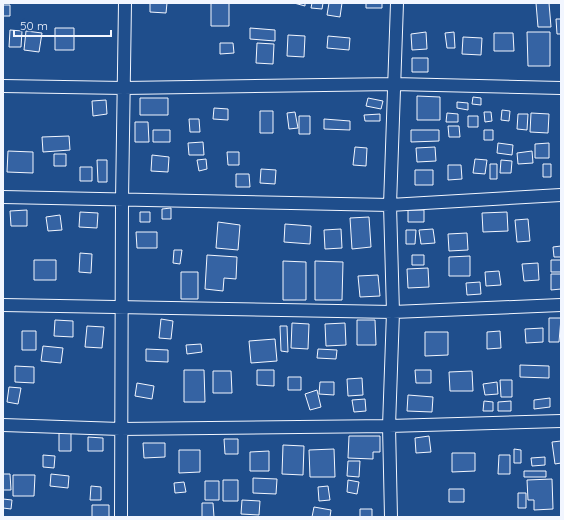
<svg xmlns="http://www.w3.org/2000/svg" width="564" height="520" font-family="Quicksand,sans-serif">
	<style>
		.building { fill: #3563a3; stroke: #f2f6ff }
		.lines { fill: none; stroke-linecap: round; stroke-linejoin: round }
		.street-casing { stroke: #f2f6ff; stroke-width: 14 }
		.street { stroke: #1f4e8c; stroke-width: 12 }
	</style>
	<rect width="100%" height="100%" fill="#1f4e8c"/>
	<path class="building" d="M 150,3 L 167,3 L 166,13 L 150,12 Z
		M 211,3 L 229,3 L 229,26 L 211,26 Z
		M 294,3 L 305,3 L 305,6 Z
		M 312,3 L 323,3 L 322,9 L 311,8 Z
		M 329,3 L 342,3 L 340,17 L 327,15 Z
		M 366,3 L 382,3 L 382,8 L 366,8 Z
		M 536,3 L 549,3 L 551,27 L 538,27 Z
		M 3,5 L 10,5 L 10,16 L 3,16 Z
		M 556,19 L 561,19 L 561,34 L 557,34 Z
		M 55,28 L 74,28 L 74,50 L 55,50 Z
		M 250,28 L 275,30 L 275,41 L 250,39 Z
		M 10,30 L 22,31 L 21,47 L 9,47 Z
		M 26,31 L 42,33 L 39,52 L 24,50 Z
		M 426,32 L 427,49 L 412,50 L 411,34 Z
		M 454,32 L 455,48 L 447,48 L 445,33 Z
		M 527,32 L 550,32 L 550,66 L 528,66 Z
		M 494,33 L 513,33 L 514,51 L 494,51 Z
		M 288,35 L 305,36 L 304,57 L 287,56 Z
		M 328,36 L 350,38 L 349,50 L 327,48 Z
		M 463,37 L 482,38 L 481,55 L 462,54 Z
		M 220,43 L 233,43 L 234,53 L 220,54 Z
		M 257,43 L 274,44 L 273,64 L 256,63 Z
		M 412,58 L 428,58 L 428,72 L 412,72 Z
		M 417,96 L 440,97 L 440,120 L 417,120 Z
		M 473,97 L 481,98 L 481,105 L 472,104 Z
		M 140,98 L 168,98 L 168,115 L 140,115 Z
		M 368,98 L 383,101 L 381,109 L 366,106 Z
		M 106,100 L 107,114 L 93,116 L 92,101 Z
		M 457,102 L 468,103 L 468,110 L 457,108 Z
		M 214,108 L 228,109 L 228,120 L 213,119 Z
		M 502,110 L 510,111 L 509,121 L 501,120 Z
		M 260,111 L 273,111 L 273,133 L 260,133 Z
		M 295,112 L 298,128 L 289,129 L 287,113 Z
		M 484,112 L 491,112 L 492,121 L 485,122 Z
		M 447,113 L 458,114 L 458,122 L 446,122 Z
		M 531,113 L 549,114 L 548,133 L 530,132 Z
		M 380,114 L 380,121 L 365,121 L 364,115 Z
		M 518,114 L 528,114 L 527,130 L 517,129 Z
		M 299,116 L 310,116 L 310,134 L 299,134 Z
		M 468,116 L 478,116 L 478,127 L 468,127 Z
		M 189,119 L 199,119 L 200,132 L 190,132 Z
		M 324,119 L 350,121 L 350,130 L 324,129 Z
		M 135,122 L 148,122 L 149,142 L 135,142 Z
		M 448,126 L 459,126 L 460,137 L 449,137 Z
		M 153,130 L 170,130 L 170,142 L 153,142 Z
		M 411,130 L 439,130 L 439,141 L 411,142 Z
		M 484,130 L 493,130 L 493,140 L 484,140 Z
		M 69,136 L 70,150 L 43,152 L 42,137 Z
		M 203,142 L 204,155 L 189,155 L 188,143 Z
		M 498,143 L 513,145 L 512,155 L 497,153 Z
		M 549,143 L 549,158 L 535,158 L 535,144 Z
		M 355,147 L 367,148 L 366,166 L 353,165 Z
		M 435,147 L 436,161 L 417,162 L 416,148 Z
		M 8,151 L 33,152 L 33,173 L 7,172 Z
		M 532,151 L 533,163 L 518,164 L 517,153 Z
		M 227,152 L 239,152 L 239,165 L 228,165 Z
		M 54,154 L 66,154 L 66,166 L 54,166 Z
		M 152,155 L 169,157 L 168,172 L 151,171 Z
		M 206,159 L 207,169 L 199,171 L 197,160 Z
		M 475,159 L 487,160 L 485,174 L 473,173 Z
		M 97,160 L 107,160 L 107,182 L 98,182 Z
		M 501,160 L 512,161 L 511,173 L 500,173 Z
		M 490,164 L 497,164 L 497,179 L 490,179 Z
		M 543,164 L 551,164 L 551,177 L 543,177 Z
		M 448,165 L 461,165 L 462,179 L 448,180 Z
		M 80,167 L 92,167 L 92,181 L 80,181 Z
		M 261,169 L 276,170 L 275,184 L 260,183 Z
		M 415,170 L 433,170 L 433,185 L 415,185 Z
		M 236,174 L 249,174 L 250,187 L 236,187 Z
		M 171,208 L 171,219 L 162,219 L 162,209 Z
		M 27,210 L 27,226 L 11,226 L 10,211 Z
		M 408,210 L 424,210 L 424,222 L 408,222 Z
		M 80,212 L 98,213 L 97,228 L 79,227 Z
		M 140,212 L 150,212 L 150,222 L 140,222 Z
		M 507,212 L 508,231 L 483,232 L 482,213 Z
		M 60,215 L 62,230 L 48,231 L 46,217 Z
		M 369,217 L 371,247 L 352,249 L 350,218 Z
		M 528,219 L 530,241 L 517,242 L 515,220 Z
		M 218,222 L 240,225 L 238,250 L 216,248 Z
		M 285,224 L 311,226 L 310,244 L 284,242 Z
		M 341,229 L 342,248 L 325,249 L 324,230 Z
		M 433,229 L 435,243 L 421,244 L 419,230 Z
		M 406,230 L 416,230 L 415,244 L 406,244 Z
		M 136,232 L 157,232 L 157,248 L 137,248 Z
		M 467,233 L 468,250 L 449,251 L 448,234 Z
		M 561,246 L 561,257 L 554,257 L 553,247 Z
		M 174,250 L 182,250 L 180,264 L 173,263 Z
		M 80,253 L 92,254 L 91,273 L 79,272 Z
		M 207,255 L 237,257 L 236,279 L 224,278 L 223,291 L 205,289 Z
		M 412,255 L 424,255 L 424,265 L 412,265 Z
		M 470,256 L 470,276 L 449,276 L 449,257 Z
		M 34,260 L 56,260 L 56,280 L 34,280 Z
		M 551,260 L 561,260 L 561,272 L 551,272 Z
		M 283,261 L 306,262 L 306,300 L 283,300 Z
		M 315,261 L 343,262 L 342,300 L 315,300 Z
		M 538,263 L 539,280 L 524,281 L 522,264 Z
		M 428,268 L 429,287 L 408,288 L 407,269 Z
		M 499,271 L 501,285 L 486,286 L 485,272 Z
		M 181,272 L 198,272 L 198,299 L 181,299 Z
		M 551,274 L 561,274 L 561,289 L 551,290 Z
		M 378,275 L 380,296 L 360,297 L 358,276 Z
		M 480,282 L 481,294 L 467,295 L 466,283 Z
		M 549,318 L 561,318 L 559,342 L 549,342 Z
		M 161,319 L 173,321 L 171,339 L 159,338 Z
		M 55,320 L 73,321 L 73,337 L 54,336 Z
		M 357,320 L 375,320 L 376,345 L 357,345 Z
		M 292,323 L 309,324 L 308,349 L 291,348 Z
		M 345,323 L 346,345 L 326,346 L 325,324 Z
		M 87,326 L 104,327 L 102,348 L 85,347 Z
		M 280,326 L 287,326 L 288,352 L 281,351 Z
		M 543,328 L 543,342 L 526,343 L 525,329 Z
		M 22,331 L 36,331 L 36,350 L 22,350 Z
		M 500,331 L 501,348 L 487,349 L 487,332 Z
		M 425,332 L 448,332 L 448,355 L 425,356 Z
		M 275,339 L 277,361 L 251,363 L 249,341 Z
		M 201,344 L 202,352 L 187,354 L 186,345 Z
		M 43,346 L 63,348 L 61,363 L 41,361 Z
		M 146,349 L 168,350 L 168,362 L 146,361 Z
		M 318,349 L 337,350 L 336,359 L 317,358 Z
		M 520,365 L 549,366 L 549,378 L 520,377 Z
		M 15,366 L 34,367 L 34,383 L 15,382 Z
		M 184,370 L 204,370 L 205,402 L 184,402 Z
		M 257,370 L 274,370 L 274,386 L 257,385 Z
		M 415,370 L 431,370 L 431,383 L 416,383 Z
		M 213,371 L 231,371 L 232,393 L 213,393 Z
		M 472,371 L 473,391 L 450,391 L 449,372 Z
		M 288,377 L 301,377 L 301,390 L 288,390 Z
		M 362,378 L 363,395 L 348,396 L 347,379 Z
		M 500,380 L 512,380 L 512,397 L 501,397 Z
		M 320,382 L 334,382 L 334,395 L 319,394 Z
		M 497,382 L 498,394 L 485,395 L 483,384 Z
		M 137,383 L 154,386 L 152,399 L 135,396 Z
		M 9,387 L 21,388 L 18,404 L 7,402 Z
		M 317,390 L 321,407 L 310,410 L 305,394 Z
		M 408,395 L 433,397 L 432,412 L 407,411 Z
		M 550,398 L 550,407 L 534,409 L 534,400 Z
		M 365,399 L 366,411 L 354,412 L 352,400 Z
		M 484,401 L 493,402 L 493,411 L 483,411 Z
		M 511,401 L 511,411 L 498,411 L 498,402 Z
		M 59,433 L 71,433 L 71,451 L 59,451 Z
		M 349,436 L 380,436 L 380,452 L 373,452 L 373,459 L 348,458 Z
		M 429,436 L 431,452 L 416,453 L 415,438 Z
		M 88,437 L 103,438 L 103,451 L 88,451 Z
		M 224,439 L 238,439 L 238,454 L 225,454 Z
		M 561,441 L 561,463 L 555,464 L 552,442 Z
		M 143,443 L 165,443 L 165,457 L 144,458 Z
		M 283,445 L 304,446 L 303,475 L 282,474 Z
		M 334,449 L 335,477 L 310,477 L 309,450 Z
		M 514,449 L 521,450 L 521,463 L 514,463 Z
		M 179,450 L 200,450 L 200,472 L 179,473 Z
		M 269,451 L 269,471 L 250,471 L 250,452 Z
		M 452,453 L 475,453 L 475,471 L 452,472 Z
		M 43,455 L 55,456 L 54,468 L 43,467 Z
		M 499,455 L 510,455 L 510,474 L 498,474 Z
		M 545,457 L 545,465 L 532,466 L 531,458 Z
		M 348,461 L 360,461 L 359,477 L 347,476 Z
		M 524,471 L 546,471 L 546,477 L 524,477 Z
		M 3,474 L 10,474 L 11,490 L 3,490 Z
		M 51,474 L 69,476 L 68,488 L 50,486 Z
		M 13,475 L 35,475 L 34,496 L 13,496 Z
		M 253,478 L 277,479 L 276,494 L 253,493 Z
		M 552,479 L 553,509 L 534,510 L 534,500 L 528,500 L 527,480 Z
		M 223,480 L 238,480 L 238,501 L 223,501 Z
		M 348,480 L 359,482 L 357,494 L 347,492 Z
		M 205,481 L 219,481 L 219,500 L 205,500 Z
		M 184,482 L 186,492 L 175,493 L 174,483 Z
		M 91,486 L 101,487 L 101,500 L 90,500 Z
		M 328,486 L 330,500 L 319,501 L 318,487 Z
		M 449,489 L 464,489 L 464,502 L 449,502 Z
		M 518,493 L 526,493 L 526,508 L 518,508 Z
		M 3,499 L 12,500 L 11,509 L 3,508 Z
		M 242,500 L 260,501 L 259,515 L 241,514 Z
		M 202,503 L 213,503 L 214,517 L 202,517 Z
		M 92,505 L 109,505 L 109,517 L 92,517 Z
		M 314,507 L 331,510 L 330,517 L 312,517 Z
		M 360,509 L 372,509 L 372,517 L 360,517 Z"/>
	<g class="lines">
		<g class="street-casing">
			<path id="street" d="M 3,86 L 124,88 L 394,84 L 561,88
				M 3,197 L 390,205 L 561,195
				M 3,305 L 393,312 L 561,305
				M 3,425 L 120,429 L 389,426 L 561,421
				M 121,517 L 122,200 L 125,3
				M 391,517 L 389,426 L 393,312 L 390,205 L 397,3"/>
		</g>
		<use href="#street" class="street"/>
	</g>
	<rect width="564" height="520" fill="none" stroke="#f2f6ff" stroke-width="8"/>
	<path d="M14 30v6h97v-6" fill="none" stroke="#f2f6ff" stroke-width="2"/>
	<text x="20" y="30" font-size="12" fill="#f2f6ff" stroke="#1f4e8c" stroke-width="3" paint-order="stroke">50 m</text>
</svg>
